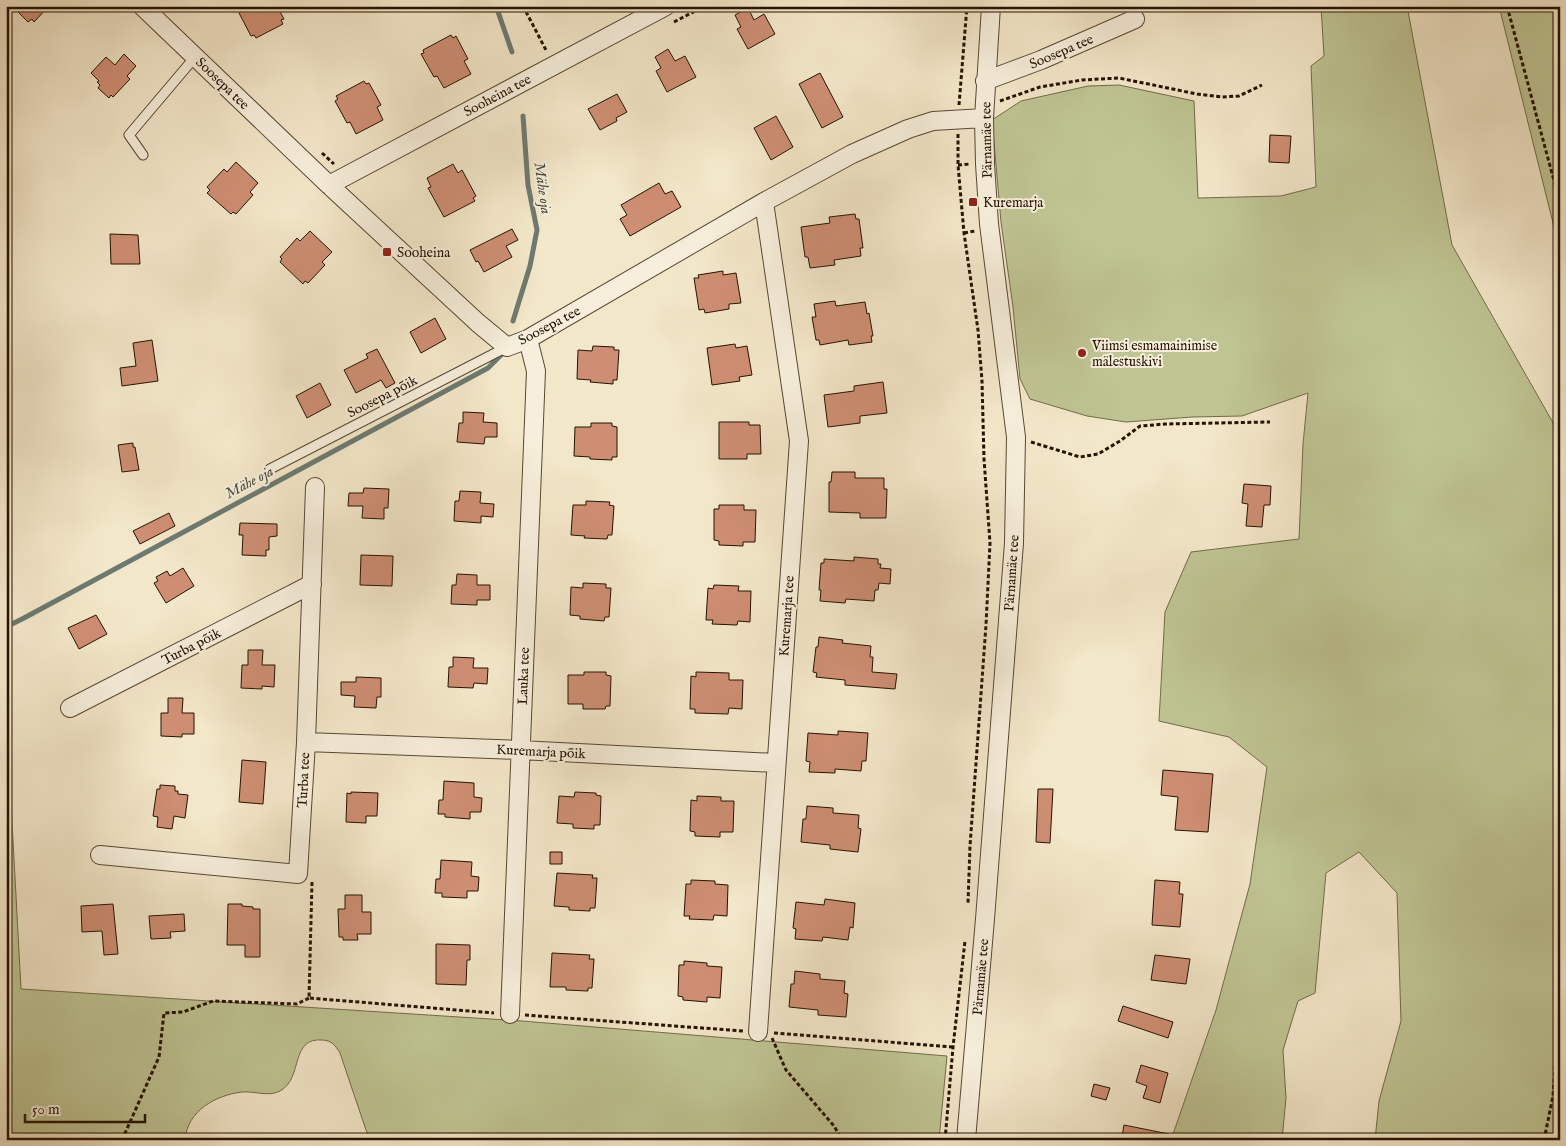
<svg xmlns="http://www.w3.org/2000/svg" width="1566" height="1146" font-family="'IM FELL English',serif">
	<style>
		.green { fill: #bfc493; stroke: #726b4a }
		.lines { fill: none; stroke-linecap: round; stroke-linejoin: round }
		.stream { stroke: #6d7a71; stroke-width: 5 }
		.building { fill: #ce8e73; stroke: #251201 }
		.lane-casing { stroke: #584733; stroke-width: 11 }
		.street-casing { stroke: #584733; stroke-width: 20 }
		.path { stroke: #251201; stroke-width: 3; stroke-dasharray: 4 2.5; stroke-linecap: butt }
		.lane { stroke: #f7efdc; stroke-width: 9 }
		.street { stroke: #f7efdc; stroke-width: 18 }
		.poi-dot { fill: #8f2418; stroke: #f7efdc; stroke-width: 2 }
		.labels { text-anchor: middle; stroke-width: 4; stroke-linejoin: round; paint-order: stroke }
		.street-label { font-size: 14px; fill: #251201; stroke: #f7efdc }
		.poi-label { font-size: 14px; fill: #251201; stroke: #f7efdc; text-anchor: start }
		.water-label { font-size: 15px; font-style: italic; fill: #4f4f42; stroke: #f7efdc }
	</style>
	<rect width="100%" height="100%" fill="#f3e7c9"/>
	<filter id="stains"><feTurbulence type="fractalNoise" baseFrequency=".004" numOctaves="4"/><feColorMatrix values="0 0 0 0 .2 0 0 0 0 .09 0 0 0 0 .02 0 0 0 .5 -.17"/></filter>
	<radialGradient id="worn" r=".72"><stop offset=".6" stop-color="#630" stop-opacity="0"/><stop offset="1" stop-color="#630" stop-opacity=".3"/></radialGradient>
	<path class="green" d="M 1321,6 L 1407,6 L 1452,245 L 1560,435 L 1560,1140 L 1375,1140 L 1379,1101 L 1401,1021 L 1397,893 L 1359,852 L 1326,873 L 1315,993 L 1298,1001 L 1283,1050 L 1286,1098 L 1282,1140 L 1171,1140 L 1216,1010 L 1250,884 L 1267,767 L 1229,737 L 1159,721 L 1165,612 L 1191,552 L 1299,539 L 1303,444 L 1308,393 L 1242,416 L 1192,417 L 1126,422 L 1087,416 L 1030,399 L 1020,379 L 1013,307 L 1001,222 L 992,120 L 1021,101 L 1088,86 L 1119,85 L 1194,101 L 1198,198 L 1281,196 L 1316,187 L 1311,66 L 1324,56 Z
		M 1499,6 L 1560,6 L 1560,251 Z
		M 6,765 L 10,784 L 21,989 L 522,1021 L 947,1056 L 939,1140 L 371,1140 L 366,1130 L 340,1053 C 335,1045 332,1041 323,1040 C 289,1037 304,1078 280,1091 C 269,1097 255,1091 242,1092 C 216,1095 187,1111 185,1140 L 6,1140 Z"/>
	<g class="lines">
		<path class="stream" d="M 496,6 L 512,52
			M 513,321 L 530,266 L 537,230 L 528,185 L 523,116
			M 6,627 L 24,618 L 488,368 L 501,355"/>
	</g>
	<path class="building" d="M 12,6 L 49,6 L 34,22 L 32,19 L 28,22 Z
		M 240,6 L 277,6 L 284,19 L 281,20 L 283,24 L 256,38 L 254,35 L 251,36 L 239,13 L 243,11 Z
		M 748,8 L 754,20 L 764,14 L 775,34 L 748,49 L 737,29 L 741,27 L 735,15 Z
		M 451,35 L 453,38 L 456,36 L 468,59 L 464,61 L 471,74 L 444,88 L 437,76 L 434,77 L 421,54 L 424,53 L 423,50 Z
		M 668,49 L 675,61 L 685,56 L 696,77 L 667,92 L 656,71 L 661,68 L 655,57 Z
		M 124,54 L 136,66 L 127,76 L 130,79 L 113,97 L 111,95 L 109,98 L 98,88 L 100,85 L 97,82 L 99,81 L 91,73 L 106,57 L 115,65 Z
		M 820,73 L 843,117 L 822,128 L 799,84 Z
		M 364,81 L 366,84 L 369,83 L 381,105 L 377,107 L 383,120 L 356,134 L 350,122 L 347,123 L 335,101 L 338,99 L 336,96 Z
		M 617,94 L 627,112 L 616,118 L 617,121 L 600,130 L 588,109 Z
		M 776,116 L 793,147 L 771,160 L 754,128 Z
		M 1270,135 L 1291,136 L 1289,163 L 1269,162 Z
		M 236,162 L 258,183 L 250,192 L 253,195 L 236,214 L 233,212 L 231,214 L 207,193 L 210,190 L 207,187 L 224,169 L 227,172 Z
		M 453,164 L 458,173 L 462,170 L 476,196 L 473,198 L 475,201 L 444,217 L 428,188 L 431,187 L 427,178 Z
		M 659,183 L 665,194 L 672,191 L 681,207 L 630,236 L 620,219 L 627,215 L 621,205 Z
		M 855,214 L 856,219 L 859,219 L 863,248 L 860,248 L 861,256 L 834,260 L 835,265 L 810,268 L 808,257 L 805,257 L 801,227 L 830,223 L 829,217 Z
		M 512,229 L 518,240 L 506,246 L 512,257 L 484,272 L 478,261 L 476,262 L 470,250 Z
		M 310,231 L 332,252 L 322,262 L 325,265 L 308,283 L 305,281 L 303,284 L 280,262 L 282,259 L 280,257 L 297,238 L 300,241 Z
		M 110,234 L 138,235 L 140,264 L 111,264 Z
		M 723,271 L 723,275 L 736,273 L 741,303 L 729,304 L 729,309 L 705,313 L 704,309 L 699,310 L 694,278 L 699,278 L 698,275 Z
		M 835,301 L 836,306 L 865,302 L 867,314 L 869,313 L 873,336 L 871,336 L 872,342 L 849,345 L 848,340 L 820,345 L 819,340 L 816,340 L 812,317 L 816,317 L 814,304 Z
		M 435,318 L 446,339 L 421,353 L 410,332 Z
		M 152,340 L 158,381 L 122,386 L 120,368 L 136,366 L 133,343 Z
		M 735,344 L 736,348 L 747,346 L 752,375 L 739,377 L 740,381 L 712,385 L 707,348 Z
		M 593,346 L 614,347 L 614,350 L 619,350 L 617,380 L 613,380 L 613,384 L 590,382 L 591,380 L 577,379 L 578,350 L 592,351 Z
		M 377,349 L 395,383 L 386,388 L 381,380 L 356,393 L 344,370 L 368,358 L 366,354 Z
		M 883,382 L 887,413 L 860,416 L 860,423 L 828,427 L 824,395 L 854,391 L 854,386 Z
		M 320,383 L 331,405 L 307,418 L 296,396 Z
		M 463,412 L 484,413 L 483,422 L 497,423 L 497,437 L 485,437 L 484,444 L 457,442 L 459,423 L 463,423 Z
		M 719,422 L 749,422 L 749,425 L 760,425 L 761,454 L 747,454 L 747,459 L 719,459 Z
		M 591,423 L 612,423 L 612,426 L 617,427 L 617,457 L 612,457 L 612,460 L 590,459 L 590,457 L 574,456 L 575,427 L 591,427 Z
		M 133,443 L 133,447 L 135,447 L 139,470 L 122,472 L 118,445 Z
		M 832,472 L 855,472 L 855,478 L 884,478 L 884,489 L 887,489 L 886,518 L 860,518 L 860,513 L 829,512 L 829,482 L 831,482 Z
		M 1244,484 L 1271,486 L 1270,505 L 1264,505 L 1262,527 L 1246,526 L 1248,504 L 1242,503 Z
		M 364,488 L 389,489 L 388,508 L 384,508 L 384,519 L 362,518 L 363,506 L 348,506 L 349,493 L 363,493 Z
		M 460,491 L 481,492 L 480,503 L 494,504 L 493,517 L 481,516 L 481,523 L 454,521 L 455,501 L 459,501 Z
		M 586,501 L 610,502 L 609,505 L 614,506 L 612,535 L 608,535 L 607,539 L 584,538 L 585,536 L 571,535 L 573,505 L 586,505 Z
		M 719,505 L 744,505 L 744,510 L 756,510 L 755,542 L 743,542 L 743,546 L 719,545 L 719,541 L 714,540 L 714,509 L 719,509 Z
		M 169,513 L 175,526 L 140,544 L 133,531 Z
		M 240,523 L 277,524 L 277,536 L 269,537 L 269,550 L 266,550 L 266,556 L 242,555 L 243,535 L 239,535 Z
		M 361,555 L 393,556 L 392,586 L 360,585 Z
		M 854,557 L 878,559 L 878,564 L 881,564 L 880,568 L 891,569 L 890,584 L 879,583 L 878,590 L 875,590 L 874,601 L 846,599 L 845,603 L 820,601 L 821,590 L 819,590 L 821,563 L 824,563 L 824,559 L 854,561 Z
		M 183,568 L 194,586 L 166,603 L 154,583 L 158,581 L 156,577 L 167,571 L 170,576 Z
		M 457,574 L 477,575 L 477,585 L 490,585 L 490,600 L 477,600 L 477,605 L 451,604 L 452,585 L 456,585 Z
		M 583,583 L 606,584 L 606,588 L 611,588 L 609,617 L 605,617 L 604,621 L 580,619 L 580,616 L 570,615 L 571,587 L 583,588 Z
		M 714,585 L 739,586 L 738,591 L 751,591 L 750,622 L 738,621 L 737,625 L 712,624 L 713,620 L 706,620 L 708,588 L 713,589 Z
		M 96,615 L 107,634 L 79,649 L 68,628 Z
		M 819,637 L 843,640 L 842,643 L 871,646 L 870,657 L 873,657 L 872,672 L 897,674 L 895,689 L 845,685 L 845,680 L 816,677 L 817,673 L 813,672 L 816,647 L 818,647 Z
		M 248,650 L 263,650 L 262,665 L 275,665 L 274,687 L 262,686 L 262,689 L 241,688 L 242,665 L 248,665 Z
		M 453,657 L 474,658 L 473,668 L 488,668 L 487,684 L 474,683 L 473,688 L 448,687 L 449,667 L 453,667 Z
		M 584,672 L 606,672 L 606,675 L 611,676 L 610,706 L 606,706 L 605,709 L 583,709 L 583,704 L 568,704 L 568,675 L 584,675 Z
		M 696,672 L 729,673 L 729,680 L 743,680 L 742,709 L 729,708 L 728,714 L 695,713 L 695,709 L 690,709 L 691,676 L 696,677 Z
		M 356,677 L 381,678 L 381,697 L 377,697 L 376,708 L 354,707 L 355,696 L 341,695 L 341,682 L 356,682 Z
		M 168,698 L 183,698 L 182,713 L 194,713 L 194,734 L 182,734 L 182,737 L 161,736 L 161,713 L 168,713 Z
		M 838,731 L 868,733 L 866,761 L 862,761 L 861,771 L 835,769 L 835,773 L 809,772 L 810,762 L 806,761 L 808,733 L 838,735 Z
		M 242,760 L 266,762 L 263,804 L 239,802 Z
		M 1163,770 L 1213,774 L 1208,832 L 1175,830 L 1178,797 L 1161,795 Z
		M 444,781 L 474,783 L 474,797 L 482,798 L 481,812 L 470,812 L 470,819 L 445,817 L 445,814 L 438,814 L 439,800 L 443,800 Z
		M 160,785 L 175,786 L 175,791 L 178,791 L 178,794 L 188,795 L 185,818 L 174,816 L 172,829 L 157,827 L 158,817 L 153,816 L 157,789 L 160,789 Z
		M 1038,789 L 1053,789 L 1050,843 L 1036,842 Z
		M 351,792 L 378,793 L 377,816 L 366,816 L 366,823 L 346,822 L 347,793 L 351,794 Z
		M 575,792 L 596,793 L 596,795 L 601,796 L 600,825 L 594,825 L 594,829 L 573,828 L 573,824 L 557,823 L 559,796 L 574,797 Z
		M 697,796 L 721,797 L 721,801 L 734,801 L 733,832 L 720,832 L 720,837 L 695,836 L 695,832 L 690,831 L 691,800 L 697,801 Z
		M 807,806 L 833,808 L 833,813 L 859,815 L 858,828 L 861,829 L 858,852 L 830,849 L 830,845 L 801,842 L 803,819 L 806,819 Z
		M 550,852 L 562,852 L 562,864 L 550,864 Z
		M 441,860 L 472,862 L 471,876 L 479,877 L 478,891 L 467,891 L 467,898 L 442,897 L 442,893 L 435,893 L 436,879 L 440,879 Z
		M 557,873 L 593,875 L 592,878 L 597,878 L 595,908 L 590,908 L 590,911 L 569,910 L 569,907 L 554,906 Z
		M 691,880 L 715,881 L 715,884 L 728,885 L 727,916 L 714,915 L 713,920 L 689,919 L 690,916 L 684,916 L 686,884 L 691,884 Z
		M 1155,880 L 1180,882 L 1179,894 L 1183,894 L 1180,927 L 1152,925 Z
		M 345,895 L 362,895 L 362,912 L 371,912 L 371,934 L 357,934 L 358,940 L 343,940 L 343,937 L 339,937 L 338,909 L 345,909 Z
		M 825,899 L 855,903 L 853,928 L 850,927 L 848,940 L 823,937 L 822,941 L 795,939 L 796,929 L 793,928 L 796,902 L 824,905 Z
		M 113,904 L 118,954 L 104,955 L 102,931 L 82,932 L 81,906 Z
		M 228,904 L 242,904 L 242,906 L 253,907 L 253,909 L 260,909 L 260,957 L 245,957 L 245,945 L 227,945 Z
		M 184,914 L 185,931 L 170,932 L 171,938 L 151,939 L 149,916 Z
		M 436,944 L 470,945 L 470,960 L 467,960 L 466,985 L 436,984 Z
		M 552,953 L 590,955 L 589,959 L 594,959 L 592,988 L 588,988 L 588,991 L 566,990 L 566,987 L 550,987 Z
		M 1155,955 L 1190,959 L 1186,984 L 1151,980 Z
		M 684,961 L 707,963 L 707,966 L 722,967 L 720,998 L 707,997 L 707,1002 L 683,1000 L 683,997 L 678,996 L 679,965 L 684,965 Z
		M 795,971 L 820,974 L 820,979 L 845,981 L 844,993 L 848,994 L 846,1017 L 818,1015 L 818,1010 L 789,1007 L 791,984 L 794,984 Z
		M 1123,1006 L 1173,1022 L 1168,1038 L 1118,1021 Z
		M 1141,1065 L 1168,1073 L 1160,1103 L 1143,1098 L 1147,1086 L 1136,1082 Z
		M 1094,1084 L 1110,1088 L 1106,1100 L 1091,1096 Z
		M 1124,1125 L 1169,1134 L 1168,1140 L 1125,1140 L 1125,1138 L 1122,1137 Z"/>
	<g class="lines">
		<g class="lane-casing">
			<path id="lane" d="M 143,155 L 129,135 L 195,57
				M 270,469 L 507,347"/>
		</g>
		<g class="street-casing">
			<path id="street" d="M 142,6 L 329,185 L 478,323 L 507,347 L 528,339 L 764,202 L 852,154 L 908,129 L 933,121 L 984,118
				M 985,81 L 1041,60 L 1135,19
				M 329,185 L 666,6
				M 70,708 L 312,584
				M 306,742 L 520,750 L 776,763
				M 100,855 L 298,874 L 306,742 L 315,487
				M 510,1014 L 536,371 L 528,339
				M 758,1032 L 799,441 L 764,202
				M 966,1140 L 985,919 L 1014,543 L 1016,437 L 989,224 L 985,164 L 984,118 L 991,6"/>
		</g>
		<path class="path" d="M 523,6 L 547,52
			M 1507,6 L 1560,203
			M 674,22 L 705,6
			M 1000,101 L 1040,87 L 1082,80 L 1119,78 L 1197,94 L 1222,97 L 1239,96 L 1262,85
			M 959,105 L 967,6
			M 958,134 L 958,165 L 964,233 L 978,330 L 982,381 L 984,459 L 990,543 L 986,625 L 970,846 L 968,903
			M 322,153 L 334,164
			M 958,165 L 970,164
			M 964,233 L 975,231
			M 1031,442 L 1080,457 L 1098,454 L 1120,441 L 1140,426 L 1165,424 L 1270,422
			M 312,882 L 309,998 L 494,1013
			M 525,1015 L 743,1031
			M 774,1033 L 953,1047
			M 772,1038 L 786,1070 L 834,1126 L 842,1140
			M 122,1140 L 159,1057 L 164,1013 L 183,1012 L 213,1001 L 297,1004 L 309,998
			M 945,1140 L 953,1047 L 965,941
			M 1544,1140 L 1553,1096 L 1560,998"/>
		<use href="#lane" class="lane"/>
		<use href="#street" class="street"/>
	</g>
	<g class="poi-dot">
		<rect x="968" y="197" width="10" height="10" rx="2.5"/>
		<rect x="382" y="247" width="10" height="10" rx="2.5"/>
		<circle cx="1082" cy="353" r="5"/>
	</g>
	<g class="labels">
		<g class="street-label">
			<text transform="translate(1061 51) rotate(-23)" y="5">Soosepa tee</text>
			<text transform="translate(223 83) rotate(44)" y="5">Soosepa tee</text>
			<text transform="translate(497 95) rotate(-28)" y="5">Sooheina tee</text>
			<text transform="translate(986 140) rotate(-91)" y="5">Pärnamäe tee</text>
			<text transform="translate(549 325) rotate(-28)" y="5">Soosepa tee</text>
			<text transform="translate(382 396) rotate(-27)" y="5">Soosepa põik</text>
			<text transform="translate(1011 573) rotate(-86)" y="5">Pärnamäe tee</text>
			<text transform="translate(786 616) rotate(-86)" y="5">Kuremarja tee</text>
			<text transform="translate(191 646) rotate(-27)" y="5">Turba põik</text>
			<text transform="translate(523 676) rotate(-88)" y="5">Lauka tee</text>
			<text transform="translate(541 751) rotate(3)" y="5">Kuremarja põik</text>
			<text transform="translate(303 780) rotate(-87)" y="5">Turba tee</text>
			<text transform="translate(980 977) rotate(-85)" y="5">Pärnamäe tee</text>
		</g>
		<g class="poi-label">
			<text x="983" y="207">Kuremarja</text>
			<text x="397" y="257">Sooheina</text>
			<text x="1092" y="350">Viimsi esmamainimise<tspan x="1092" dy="16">mälestuskivi</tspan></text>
		</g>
		<g class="water-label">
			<text transform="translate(543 188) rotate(82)" y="5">Mähe oja</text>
			<text transform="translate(249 482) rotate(-28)" y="5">Mähe oja</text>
		</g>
	</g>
	<rect width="1566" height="1146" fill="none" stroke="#f3e7c9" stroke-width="25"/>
	<rect x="8" y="8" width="1551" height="1131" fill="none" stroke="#251201" stroke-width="2.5"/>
	<rect x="12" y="12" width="1541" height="1121" fill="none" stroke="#251201"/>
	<path d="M25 1114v8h120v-8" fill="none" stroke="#251201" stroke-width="2.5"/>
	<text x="32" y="1114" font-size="15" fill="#251201" stroke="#f7efdc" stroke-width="4" paint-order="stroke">50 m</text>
	<rect width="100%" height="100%" filter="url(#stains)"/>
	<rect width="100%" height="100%" fill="url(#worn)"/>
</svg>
